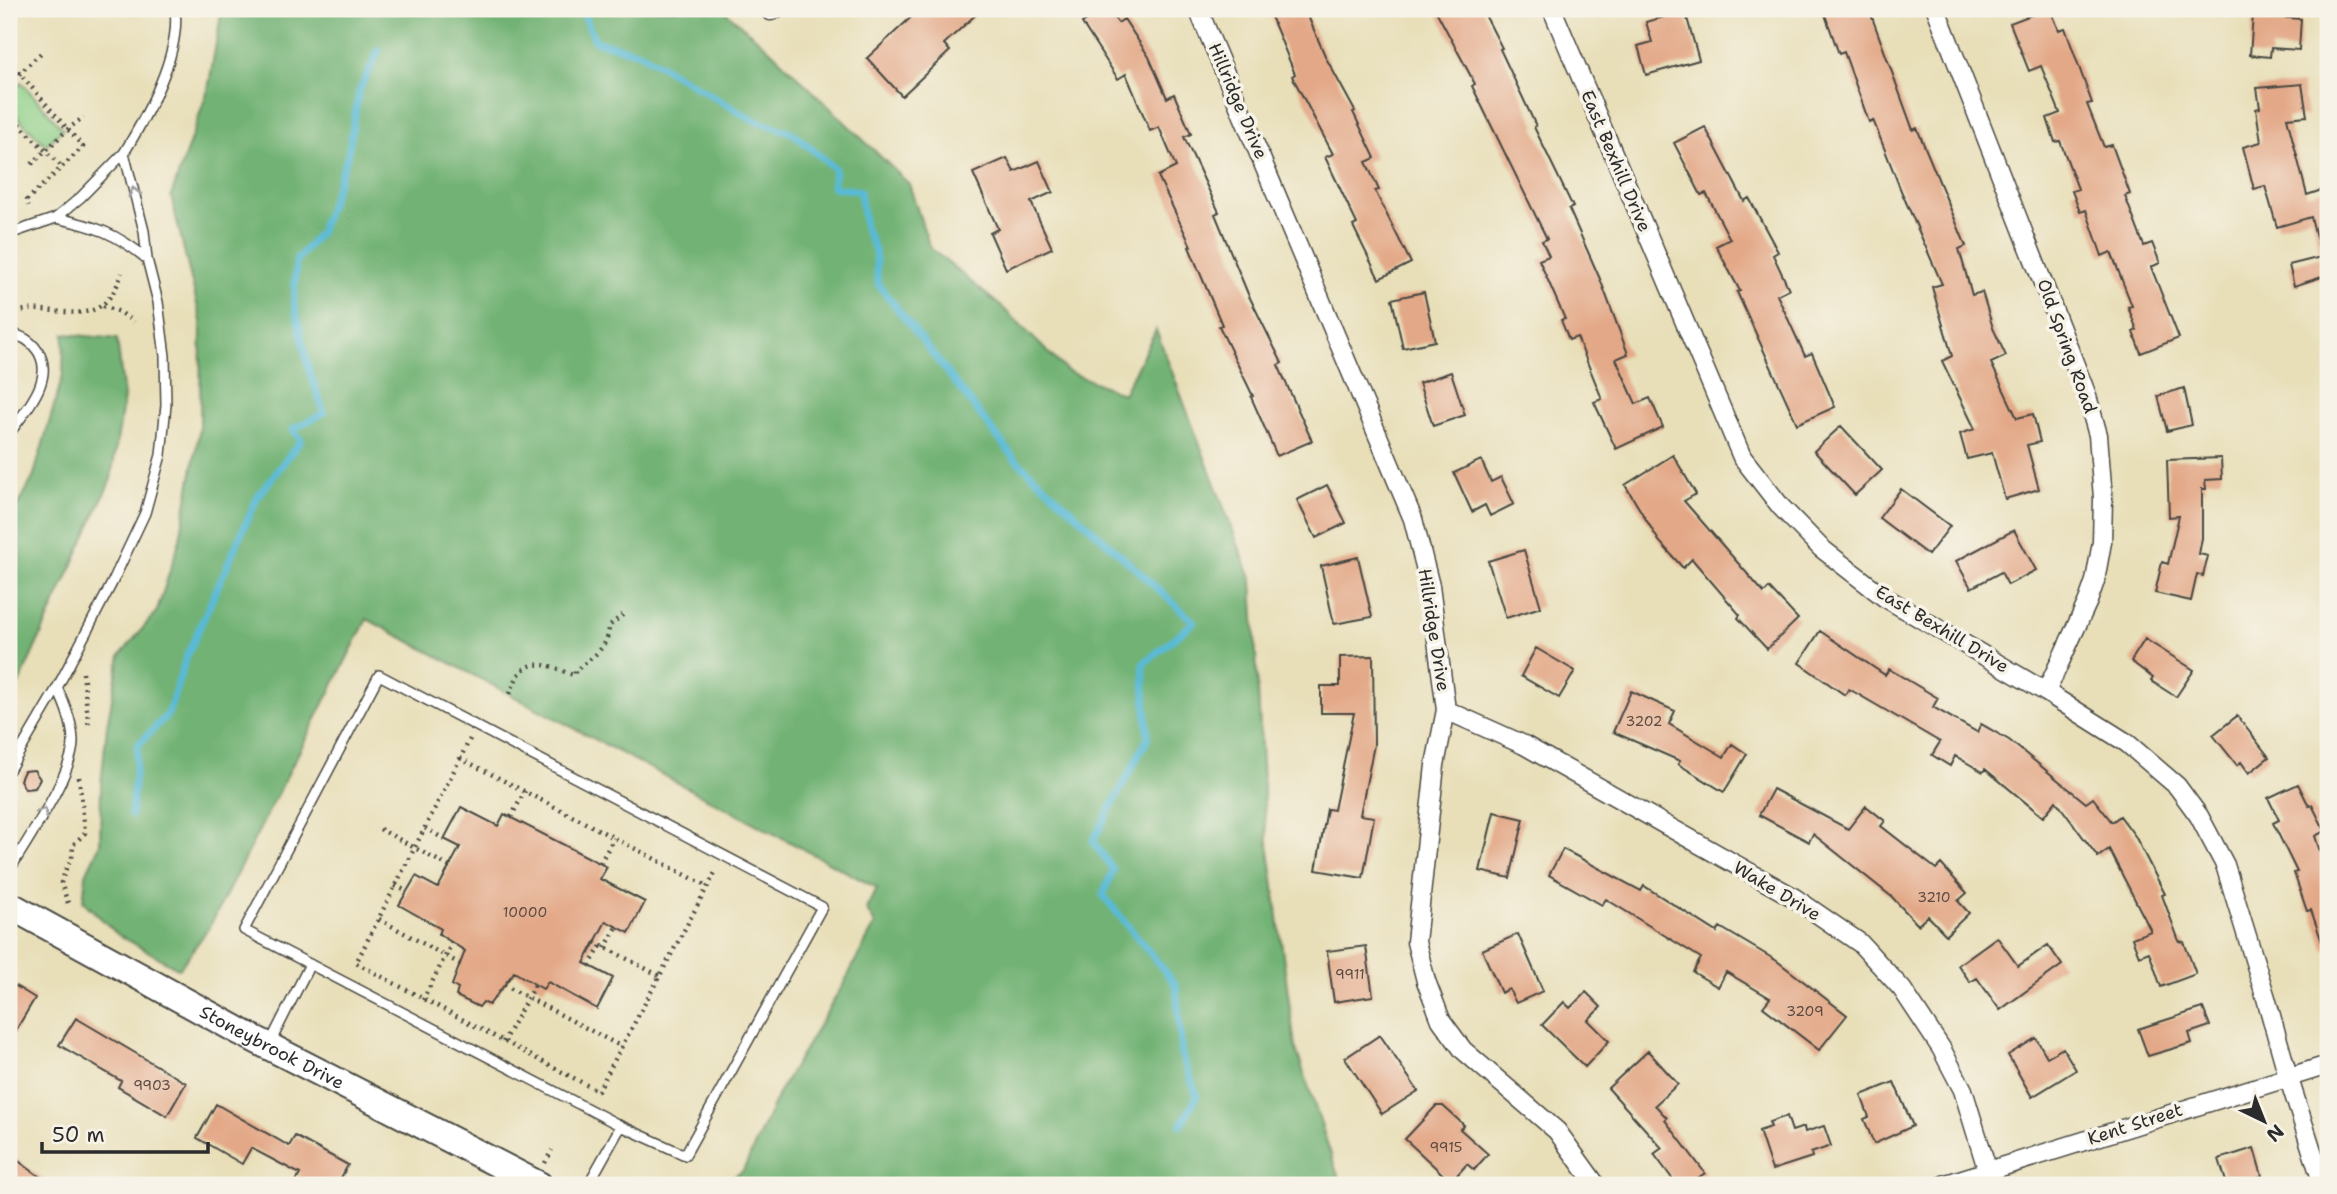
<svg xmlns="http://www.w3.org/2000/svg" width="2337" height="1194" font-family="'Shantell Sans',sans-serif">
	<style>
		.green { fill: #8ecf87; stroke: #5c7d59; stroke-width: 2 }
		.forest { fill: #72b274; stroke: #4e6e50; stroke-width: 2 }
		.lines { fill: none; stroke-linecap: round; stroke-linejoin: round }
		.stream { stroke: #58bad6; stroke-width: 7 }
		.building { fill: #e3a887 }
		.lane-casing { stroke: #474640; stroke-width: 12 }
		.street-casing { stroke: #474640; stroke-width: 21 }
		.secondary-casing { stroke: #474640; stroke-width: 30 }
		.path { stroke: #474640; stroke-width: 4.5; stroke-dasharray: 2 5; stroke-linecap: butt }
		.lane { stroke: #fff; stroke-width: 9 }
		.street { stroke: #fff; stroke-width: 18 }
		.secondary { stroke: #fff; stroke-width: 26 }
		.oneway { stroke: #a0a0a0 }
		.labels { text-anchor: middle; stroke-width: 7; stroke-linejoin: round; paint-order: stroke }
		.number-label { font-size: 14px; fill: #594a42 }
		.street-label { font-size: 18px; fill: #2b2b2b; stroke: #f7f3e8 }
	</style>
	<rect width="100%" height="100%" fill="#f7f3e8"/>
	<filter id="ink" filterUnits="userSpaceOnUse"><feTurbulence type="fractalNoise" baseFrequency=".0143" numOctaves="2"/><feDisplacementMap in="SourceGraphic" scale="14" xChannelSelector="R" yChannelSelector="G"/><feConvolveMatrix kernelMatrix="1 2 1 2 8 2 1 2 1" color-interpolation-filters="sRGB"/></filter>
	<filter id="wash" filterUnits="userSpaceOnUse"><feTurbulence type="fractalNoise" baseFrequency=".00686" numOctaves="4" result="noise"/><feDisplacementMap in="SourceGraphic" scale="28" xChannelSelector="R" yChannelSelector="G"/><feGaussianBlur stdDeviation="1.57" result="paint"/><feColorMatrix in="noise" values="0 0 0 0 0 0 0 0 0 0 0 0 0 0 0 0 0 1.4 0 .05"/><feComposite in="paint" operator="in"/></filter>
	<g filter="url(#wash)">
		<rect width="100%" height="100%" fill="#e8dfb9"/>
		<path class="green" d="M 21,82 L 63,129 L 46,145 L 9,109 L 9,94 Z"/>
		<path class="forest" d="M 222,9 L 722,9 L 768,48 L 909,184 L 930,248 L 1003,308 L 1067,371 L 1123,394 L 1156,330 L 1252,581 L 1265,819 L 1295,1046 L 1341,1185 L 719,1185 L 743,1171 L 779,1092 L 843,985 L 875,924 L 866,909 L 877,888 L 367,619 L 210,926 L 179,969 L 117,934 L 83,901 L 86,874 L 100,844 L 101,784 L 107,726 L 120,656 L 157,611 L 180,539 L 200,427 L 201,321 L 171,196 L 208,90 Z
			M 64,334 L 117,339 L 124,397 L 111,479 L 9,706 L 9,521 L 33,478 L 63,375 Z"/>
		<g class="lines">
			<path class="stream" d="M 582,9 L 595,41 L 640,53 L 751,119 L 793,133 L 835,169 L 833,187 L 860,191 L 865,228 L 875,250 L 878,284 L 1014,458 L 1194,622 L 1143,664 L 1148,738 L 1093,841 L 1113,870 L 1103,895 L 1176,985 L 1182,1056 L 1197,1096 L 1181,1125
				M 131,815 L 138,745 L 168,714 L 186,658 L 258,496 L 301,440 L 293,429 L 324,413 L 309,370 L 294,303 L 296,261 L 320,232 L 348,154 L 359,91 L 379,50"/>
		</g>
		<g id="blocks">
			<path class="building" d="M 920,9 L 982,9 L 944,44 L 950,51 L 902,96 L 867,58 Z
				M 1104,9 L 1108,9 L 1118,23 L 1124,19 L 1149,57 L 1167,98 L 1174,94 L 1191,134 L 1184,137 L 1219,212 L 1215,214 L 1248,294 L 1282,363 L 1278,365 L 1312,441 L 1277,456 L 1251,397 L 1253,396 L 1219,326 L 1222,325 L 1189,247 L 1191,246 L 1158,176 L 1176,167 L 1159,127 L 1150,131 L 1126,74 L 1118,79 L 1082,23 Z
				M 1268,9 L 1305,9 L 1326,58 L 1355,111 L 1353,112 L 1375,158 L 1366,162 L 1379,190 L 1375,191 L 1411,263 L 1379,279 L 1353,226 L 1357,224 L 1325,157 L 1333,154 L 1292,76 L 1295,74 Z
				M 1435,9 L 1482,9 L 1502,48 L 1500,49 L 1536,126 L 1534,127 L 1573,207 L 1569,209 L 1600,279 L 1628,354 L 1616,359 L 1636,404 L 1650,398 L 1663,427 L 1616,449 L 1594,402 L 1602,399 L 1577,337 L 1569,340 L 1561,320 L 1565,319 L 1539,260 L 1549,256 L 1542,241 L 1547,239 L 1472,86 L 1475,84 Z
				M 1823,9 L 1869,9 L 1913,130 L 1917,128 L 1966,246 L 1959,249 L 1972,295 L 1982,292 L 1993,328 L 2006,356 L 1991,363 L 2017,418 L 2033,414 L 2040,442 L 2027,445 L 2039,489 L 2005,499 L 1992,453 L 1967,459 L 1960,434 L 1975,429 L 1942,361 L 1952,356 L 1932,287 L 1942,284 L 1902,193 L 1873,120 L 1869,122 L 1844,52 L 1839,54 Z
				M 2047,9 L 2050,9 L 2059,30 L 2065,28 L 2092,103 L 2087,104 L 2104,147 L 2112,145 L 2130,194 L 2125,196 L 2144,246 L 2152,243 L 2160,263 L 2151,267 L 2179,338 L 2141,353 L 2133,332 L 2137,330 L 2128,307 L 2132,306 L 2111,252 L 2102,256 L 2086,210 L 2080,212 L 2072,191 L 2078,189 L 2060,141 L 2055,142 L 2047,118 L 2060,113 L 2041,66 L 2029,71 L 2010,23 Z
				M 1685,11 L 1699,60 L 1646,75 L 1638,46 L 1652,42 L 1646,22 Z
				M 2253,15 L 2301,19 L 2299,50 L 2271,48 L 2270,57 L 2250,55 Z
				M 2302,84 L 2307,116 L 2287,118 L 2307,195 L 2328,188 L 2328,275 L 2294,286 L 2289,265 L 2321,257 L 2311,217 L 2277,227 L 2265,186 L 2254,189 L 2243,147 L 2261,142 L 2256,109 L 2260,108 L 2257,88 Z
				M 1705,127 L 1744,201 L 1749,198 L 1778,252 L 1773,255 L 1789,289 L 1777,295 L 1805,356 L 1812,353 L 1835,407 L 1797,424 L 1737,292 L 1740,291 L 1716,246 L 1730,239 L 1706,193 L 1701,195 L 1674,143 Z
				M 1007,158 L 1014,172 L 1039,161 L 1053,192 L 1031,202 L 1052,248 L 1006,269 L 990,233 L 998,229 L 973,173 Z
				M 1424,292 L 1435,341 L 1403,348 L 1392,299 Z
				M 1451,372 L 1465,415 L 1433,426 L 1419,383 Z
				M 2184,388 L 2192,425 L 2167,431 L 2158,396 Z
				M 1841,426 L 1882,470 L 1855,495 L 1814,451 Z
				M 1673,455 L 1696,494 L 1684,501 L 1764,593 L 1769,588 L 1798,619 L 1767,649 L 1738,618 L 1740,615 L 1692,559 L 1683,568 L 1659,541 L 1625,485 Z
				M 2221,458 L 2222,479 L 2205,480 L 2206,489 L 2202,489 L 2202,538 L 2199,554 L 2208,556 L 2203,576 L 2197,574 L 2191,601 L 2155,593 L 2162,562 L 2168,564 L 2179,516 L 2169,517 L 2167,460 Z
				M 1481,460 L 1491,482 L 1501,477 L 1514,504 L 1490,516 L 1485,505 L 1472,512 L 1454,473 Z
				M 1327,485 L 1346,523 L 1316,538 L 1297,500 Z
				M 1901,489 L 1950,526 L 1928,555 L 1879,518 Z
				M 2014,530 L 2036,570 L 2008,585 L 2001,572 L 1971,588 L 1956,561 Z
				M 1524,550 L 1541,607 L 1506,618 L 1488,561 Z
				M 1358,557 L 1372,617 L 1334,624 L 1321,566 Z
				M 1820,631 L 1885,675 L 1889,669 L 1938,698 L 1933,707 L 1977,732 L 1981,724 L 2009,740 L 2086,803 L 2093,798 L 2112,822 L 2120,816 L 2135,836 L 2165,894 L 2162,895 L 2179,941 L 2184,942 L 2196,974 L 2161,987 L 2149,952 L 2139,956 L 2132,938 L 2151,931 L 2109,849 L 2098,857 L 2056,801 L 2043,817 L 1985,769 L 1983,772 L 1955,756 L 1950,766 L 1932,755 L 1940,742 L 1849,689 L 1845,695 L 1799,663 Z
				M 2145,639 L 2194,670 L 2176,697 L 2151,681 L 2153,678 L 2131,661 Z
				M 1536,648 L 1575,671 L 1559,698 L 1521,676 Z
				M 1373,656 L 1374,745 L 1360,815 L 1374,817 L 1363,878 L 1316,870 L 1327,809 L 1334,810 L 1354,713 L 1321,713 L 1321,686 L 1340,686 L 1340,657 Z
				M 1631,691 L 1675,711 L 1669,724 L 1724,757 L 1732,744 L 1747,754 L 1724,792 L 1678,764 L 1680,761 L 1613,732 Z
				M 2237,716 L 2269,757 L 2249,773 L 2241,762 L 2237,765 L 2213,735 Z
				M 34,770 L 40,779 L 35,788 L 25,789 L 20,780 L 24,771 Z
				M 2298,784 L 2309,806 L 2312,805 L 2325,831 L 2315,836 L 2328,876 L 2328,950 L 2325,951 L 2311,910 L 2307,911 L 2294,873 L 2297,872 L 2273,823 L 2279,820 L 2268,798 Z
				M 1773,789 L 1848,829 L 1866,806 L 1885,821 L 1881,826 L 1936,869 L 1941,864 L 1967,893 L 1958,901 L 1969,913 L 1946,935 L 1928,916 L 1918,925 L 1892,897 L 1813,834 L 1809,842 L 1759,815 Z
				M 461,807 L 498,826 L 504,814 L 607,867 L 600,879 L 645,902 L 629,933 L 606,921 L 584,963 L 613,978 L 597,1009 L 548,982 L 543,989 L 514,972 L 489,1005 L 483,1002 L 479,1007 L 456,996 L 458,989 L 452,985 L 465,951 L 439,934 L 441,929 L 399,905 L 416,876 L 438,888 L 460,847 L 444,839 Z
				M 1494,812 L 1524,819 L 1510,878 L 1480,871 Z
				M 1563,849 L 1641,891 L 1644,886 L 1717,932 L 1720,927 L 1777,961 L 1847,1015 L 1819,1050 L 1763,1007 L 1770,998 L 1726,972 L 1718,987 L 1693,972 L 1701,958 L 1606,899 L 1602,905 L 1549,875 Z
				M 1518,934 L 1543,991 L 1516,1003 L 1509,989 L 1501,993 L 1482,950 Z
				M 1997,937 L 2018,966 L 2048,945 L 2062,965 L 2000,1010 L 1977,978 L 1970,982 L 1958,965 Z
				M 1366,946 L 1373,996 L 1334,1002 L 1327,951 Z
				M 9,982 L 35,998 L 9,1042 Z
				M 1586,992 L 1601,1007 L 1588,1020 L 1609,1041 L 1585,1067 L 1542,1025 L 1564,1002 L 1570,1008 Z
				M 2203,1008 L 2210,1026 L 2189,1033 L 2192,1043 L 2148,1056 L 2138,1029 Z
				M 76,1018 L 186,1083 L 167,1116 L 118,1087 L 121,1081 L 59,1045 Z
				M 1380,1035 L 1418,1091 L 1382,1114 L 1345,1058 Z
				M 2036,1038 L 2047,1057 L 2063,1048 L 2076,1070 L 2032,1097 L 2008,1055 Z
				M 1648,1051 L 1678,1084 L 1655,1105 L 1667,1118 L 1665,1120 L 1705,1173 L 1688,1185 L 1677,1185 L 1654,1154 L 1662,1148 L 1608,1088 Z
				M 1894,1082 L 1913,1126 L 1874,1144 L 1864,1119 L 1869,1117 L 1861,1095 Z
				M 216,1104 L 289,1146 L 295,1136 L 348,1165 L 337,1185 L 294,1185 L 300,1174 L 251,1148 L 242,1164 L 197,1138 Z
				M 1436,1106 L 1443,1106 L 1464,1125 L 1460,1129 L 1488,1154 L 1474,1170 L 1467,1164 L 1451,1182 L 1405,1139 Z
				M 1787,1116 L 1792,1131 L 1804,1127 L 1805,1132 L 1824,1126 L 1831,1146 L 1811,1153 L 1812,1157 L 1772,1170 L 1759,1131 L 1771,1127 L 1769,1122 Z
				M 2254,1148 L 2262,1176 L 2258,1178 L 2260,1185 L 2227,1185 L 2219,1159 Z
				M 9,1154 L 51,1185 L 9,1185 Z"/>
		</g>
	</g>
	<g filter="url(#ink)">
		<use href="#blocks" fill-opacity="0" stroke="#474640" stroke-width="2"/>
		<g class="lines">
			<g class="lane-casing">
				<path id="lane" d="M 56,218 C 95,226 116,233 147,259
					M 9,234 L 56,218 L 81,197 L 124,153
					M 9,334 C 20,335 30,340 37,350 C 57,378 24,412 9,434
					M 379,675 L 822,907 L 685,1155 L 621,1126 L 244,930 Z
					M 9,770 L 57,688 L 112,583 L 145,513 L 161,455 L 166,405 L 165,356 L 158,302 L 147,259 L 144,231 L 124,153 C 147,115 181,54 175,9
					M 9,871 C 26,842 75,771 73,740 C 72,721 65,704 57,688
					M 270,1043 L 310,964
					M 588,1185 L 621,1126"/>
			</g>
			<g class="street-casing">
				<path id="street" d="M 768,9 L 771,11 L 776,9
					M 1198,9 L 1413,519 L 1430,586 L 1446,710 L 1435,765 L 1416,942 L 1426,981 L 1441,1020 L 1463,1050 L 1557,1131 L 1596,1185
					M 1552,9 L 1742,457 L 1781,507 L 1821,548 L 1884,597 L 2046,692 L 2127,743 L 2177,786 L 2199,816 L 2225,865 L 2266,998 L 2288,1076 L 2323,1185
					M 1936,9 L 2086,393 L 2098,435 L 2103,498 L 2102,542 L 2095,581 L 2088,601 L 2046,692
					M 1446,710 L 1524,745 L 1793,897 L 1860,943 L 1902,989 L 1941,1048 L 1963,1090 L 1992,1185
					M 1943,1185 L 2328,1065"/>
			</g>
			<g class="secondary-casing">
				<g id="secondary">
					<path id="s1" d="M 9,905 L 241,1032 L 539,1185"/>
				</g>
			</g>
			<path class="path" d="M 9,61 L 83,147 L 27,200 L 28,206
				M 9,84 L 44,50
				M 9,114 L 62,167
				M 32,164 L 68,129 L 84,117
				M 103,306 L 120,312 L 134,322
				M 9,314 C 54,297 99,341 122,273
				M 83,673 L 89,728
				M 510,694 C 518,672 525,659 553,667 C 560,669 567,674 575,675 L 575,671 C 591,658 609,648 609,626 L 625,613
				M 470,739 L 356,963 L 598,1091 L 717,869
				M 460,758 L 707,886
				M 511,817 L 525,791
				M 425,828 L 444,839
				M 380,829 L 450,867
				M 600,863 L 614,838
				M 395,886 L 407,891
				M 68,903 L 61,883 L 67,866 L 72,858 L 73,845 L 85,833 L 79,777
				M 379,919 L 460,964
				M 595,942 L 660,976
				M 605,948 L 617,927
				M 589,966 L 601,946
				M 504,985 L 622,1047
				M 423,1000 L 453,941
				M 503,1042 L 535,985
				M 545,1163 L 552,1150"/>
			<use href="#lane" class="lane"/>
			<use href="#street" class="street"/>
			<use href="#secondary" class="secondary"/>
		</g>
		<defs><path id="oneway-chevron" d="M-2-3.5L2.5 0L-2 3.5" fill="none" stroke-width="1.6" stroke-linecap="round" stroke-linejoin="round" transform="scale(1.75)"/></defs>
		<g class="oneway">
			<use href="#oneway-chevron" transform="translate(134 192) rotate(-104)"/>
			<use href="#oneway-chevron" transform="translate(43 812) rotate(-60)"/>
		</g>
	</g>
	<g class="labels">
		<g class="number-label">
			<text x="1644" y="726">3202</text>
			<text x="1934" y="902">3210</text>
			<text x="525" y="917">10000</text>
			<text x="1350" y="979">9911</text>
			<text x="1805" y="1016">3209</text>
			<text x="152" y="1090">9903</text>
			<text x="1446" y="1152">9915</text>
		</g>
		<g class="street-label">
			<text transform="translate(1238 101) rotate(67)" y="6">Hillridge Drive</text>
			<text transform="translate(1616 161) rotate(67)" y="6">East Bexhill Drive</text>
			<text transform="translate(2067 346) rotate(70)" y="6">Old Spring Road</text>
			<text transform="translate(1942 629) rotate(31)" y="6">East Bexhill Drive</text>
			<text transform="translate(1434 630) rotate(81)" y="6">Hillridge Drive</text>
			<text transform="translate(1777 891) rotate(31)" y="6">Wake Drive</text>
			<text dy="6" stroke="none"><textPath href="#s1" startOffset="299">Stoneybrook Drive</textPath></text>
			<text transform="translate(2135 1124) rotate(-18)" y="6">Kent Street</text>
		</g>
	</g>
	<rect width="2337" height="1194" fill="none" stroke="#f7f3e8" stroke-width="35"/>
	<g transform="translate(2264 1121) rotate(137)" stroke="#f7f3e8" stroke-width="5" paint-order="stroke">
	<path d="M0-5L12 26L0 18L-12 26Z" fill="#2b2b2b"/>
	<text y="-10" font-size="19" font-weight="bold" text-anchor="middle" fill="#2b2b2b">N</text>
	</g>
	<path d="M42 1142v10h166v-10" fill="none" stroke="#2b2b2b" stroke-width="3.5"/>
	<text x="52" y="1142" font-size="21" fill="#2b2b2b" stroke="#f7f3e8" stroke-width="5" paint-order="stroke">50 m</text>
</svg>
